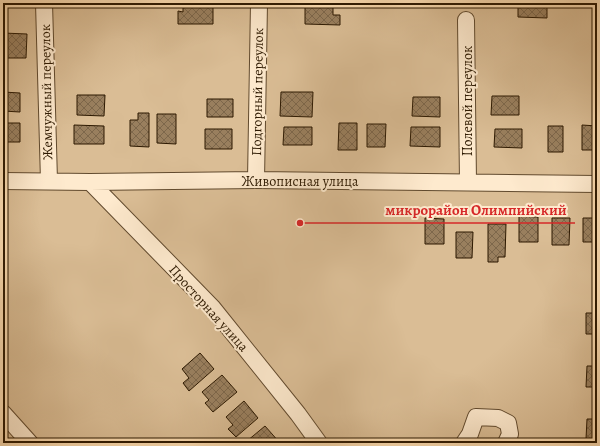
<svg xmlns="http://www.w3.org/2000/svg" width="600" height="446" font-family="Alegreya,serif">
	<style>
		.green { fill: #dabd95; stroke: #846b4b }
		.building { fill: url(#building-cross-hatch); stroke: #2d1901 }
		.lines { fill: none; stroke-linecap: round; stroke-linejoin: round }
		.street-casing { stroke: #614a2e; stroke-width: 18 }
		.street { stroke: #feeace; stroke-width: 16 }
		.labels { text-anchor: middle; stroke-width: 4; stroke-linejoin: round; paint-order: stroke }
		.street-label { font-size: 14px; fill: #2d1901; stroke: #feeace }
		.leader { fill: none; stroke: #d62828; stroke-width: 1.5 }
		.callout-dot { fill: #d62828; stroke: #feeace; stroke-width: 1.5 }
		.callout-label { font-size: 15px; text-anchor: middle; font-weight: bold; fill: #d62828; stroke: #feeace; stroke-width: 4; stroke-linejoin: round; paint-order: stroke }
	</style>
	<defs>
		<pattern id="building-cross-hatch" width="8" height="8" patternUnits="userSpaceOnUse"><rect width="8" height="8" fill="#997f5e"/><path d="M0 0l8 8M0 8l8-8" fill="none" stroke="#7d674b"/></pattern>
	</defs>
	<rect width="100%" height="100%" fill="#fddeb3"/>
	<filter id="stains"><feTurbulence type="fractalNoise" baseFrequency=".005" numOctaves="4"/><feColorMatrix values="0 0 0 0 .2 0 0 0 0 .09 0 0 0 0 .02 0 0 0 .5 -.17"/></filter>
	<radialGradient id="worn" r=".72"><stop offset=".6" stop-color="#630" stop-opacity="0"/><stop offset="1" stop-color="#630" stop-opacity=".3"/></radialGradient>
	<path class="green" d="M 3,3 L 597,3 L 597,443 L 3,443 Z"/>
	<path class="building" d="M 183,3 L 213,3 L 213,24 L 178,24 L 178,11 L 183,12 Z
		M 518,3 L 547,3 L 547,18 L 518,17 Z
		M 305,6 L 333,7 L 333,15 L 340,15 L 340,25 L 305,24 Z
		M 3,33 L 27,34 L 26,58 L 3,58 Z
		M 3,92 L 20,93 L 20,112 L 3,111 Z
		M 281,92 L 313,92 L 312,117 L 280,116 Z
		M 77,95 L 105,95 L 104,116 L 77,115 Z
		M 492,96 L 519,96 L 519,115 L 491,115 Z
		M 413,97 L 440,97 L 440,117 L 412,116 Z
		M 207,99 L 233,99 L 233,117 L 207,117 Z
		M 138,113 L 149,113 L 149,147 L 130,146 L 130,120 L 138,120 Z
		M 157,114 L 176,114 L 176,144 L 157,143 Z
		M 3,123 L 20,123 L 20,142 L 3,142 Z
		M 339,123 L 357,123 L 357,150 L 338,150 Z
		M 367,124 L 386,124 L 385,147 L 367,147 Z
		M 74,125 L 104,126 L 104,144 L 74,144 Z
		M 582,125 L 597,126 L 597,150 L 582,150 Z
		M 548,126 L 563,126 L 563,152 L 548,152 Z
		M 284,127 L 312,127 L 312,145 L 283,145 Z
		M 411,127 L 440,127 L 440,147 L 410,146 Z
		M 205,129 L 232,129 L 232,149 L 205,149 Z
		M 495,129 L 522,129 L 522,148 L 494,147 Z
		M 519,216 L 538,217 L 538,242 L 519,242 Z
		M 425,218 L 444,219 L 444,244 L 425,244 Z
		M 552,218 L 570,218 L 569,245 L 552,245 Z
		M 583,218 L 597,218 L 597,242 L 583,242 Z
		M 488,224 L 506,224 L 505,257 L 498,257 L 498,262 L 488,262 Z
		M 456,232 L 473,232 L 472,258 L 456,258 Z
		M 586,313 L 597,313 L 597,334 L 586,334 Z
		M 200,353 L 214,369 L 189,391 L 183,383 L 189,378 L 182,369 Z
		M 587,366 L 597,366 L 597,387 L 586,387 Z
		M 222,375 L 237,392 L 213,412 L 205,403 L 209,400 L 202,392 Z
		M 244,401 L 258,418 L 236,437 L 228,429 L 233,425 L 226,417 Z
		M 587,419 L 597,419 L 597,440 L 586,439 Z
		M 265,426 L 280,443 L 249,443 L 247,441 Z"/>
	<g class="lines">
		<g class="street-casing">
			<path id="street" d="M 44,3 L 49,181
				M 466,20 L 468,182
				M 256,180 L 259,3
				M 3,181 L 90,182 L 256,180 L 597,184
				M 90,182 L 212,307 L 298,414 L 319,443
				M 3,413 L 30,443
				M 464,443 L 470,434 L 476,417 L 498,418 L 508,423 L 510,434 L 506,443"/>
		</g>
		<use href="#street" class="street"/>
	</g>
	<g class="labels">
		<g class="street-label">
			<text transform="translate(46 92) rotate(-91)" y="5">Жемчужный переулок</text>
			<text transform="translate(257 92) rotate(-89)" y="5">Подгорный переулок</text>
			<text transform="translate(467 101) rotate(-90)" y="5">Полевой переулок</text>
			<text x="300" y="186">Живописная улица</text>
			<text transform="translate(209 308) rotate(48)" y="5">Просторная улица</text>
		</g>
	</g>
	<path class="leader" d="M300 223L378 223H575"/>
	<circle class="callout-dot" cx="300" cy="223" r="4"/>
	<g class="callout-label">
		<text x="476" y="215">микрорайон Олимпийский</text>
	</g>
	<rect width="600" height="446" fill="none" stroke="#fddeb3" stroke-width="16"/>
	<rect x="4" y="4" width="592" height="438" fill="none" stroke="#2d1901" stroke-width="2"/>
	<rect x="8" y="8" width="584" height="430" fill="none" stroke="#2d1901"/>
	<rect width="100%" height="100%" filter="url(#stains)"/>
	<rect width="100%" height="100%" fill="url(#worn)"/>
</svg>
